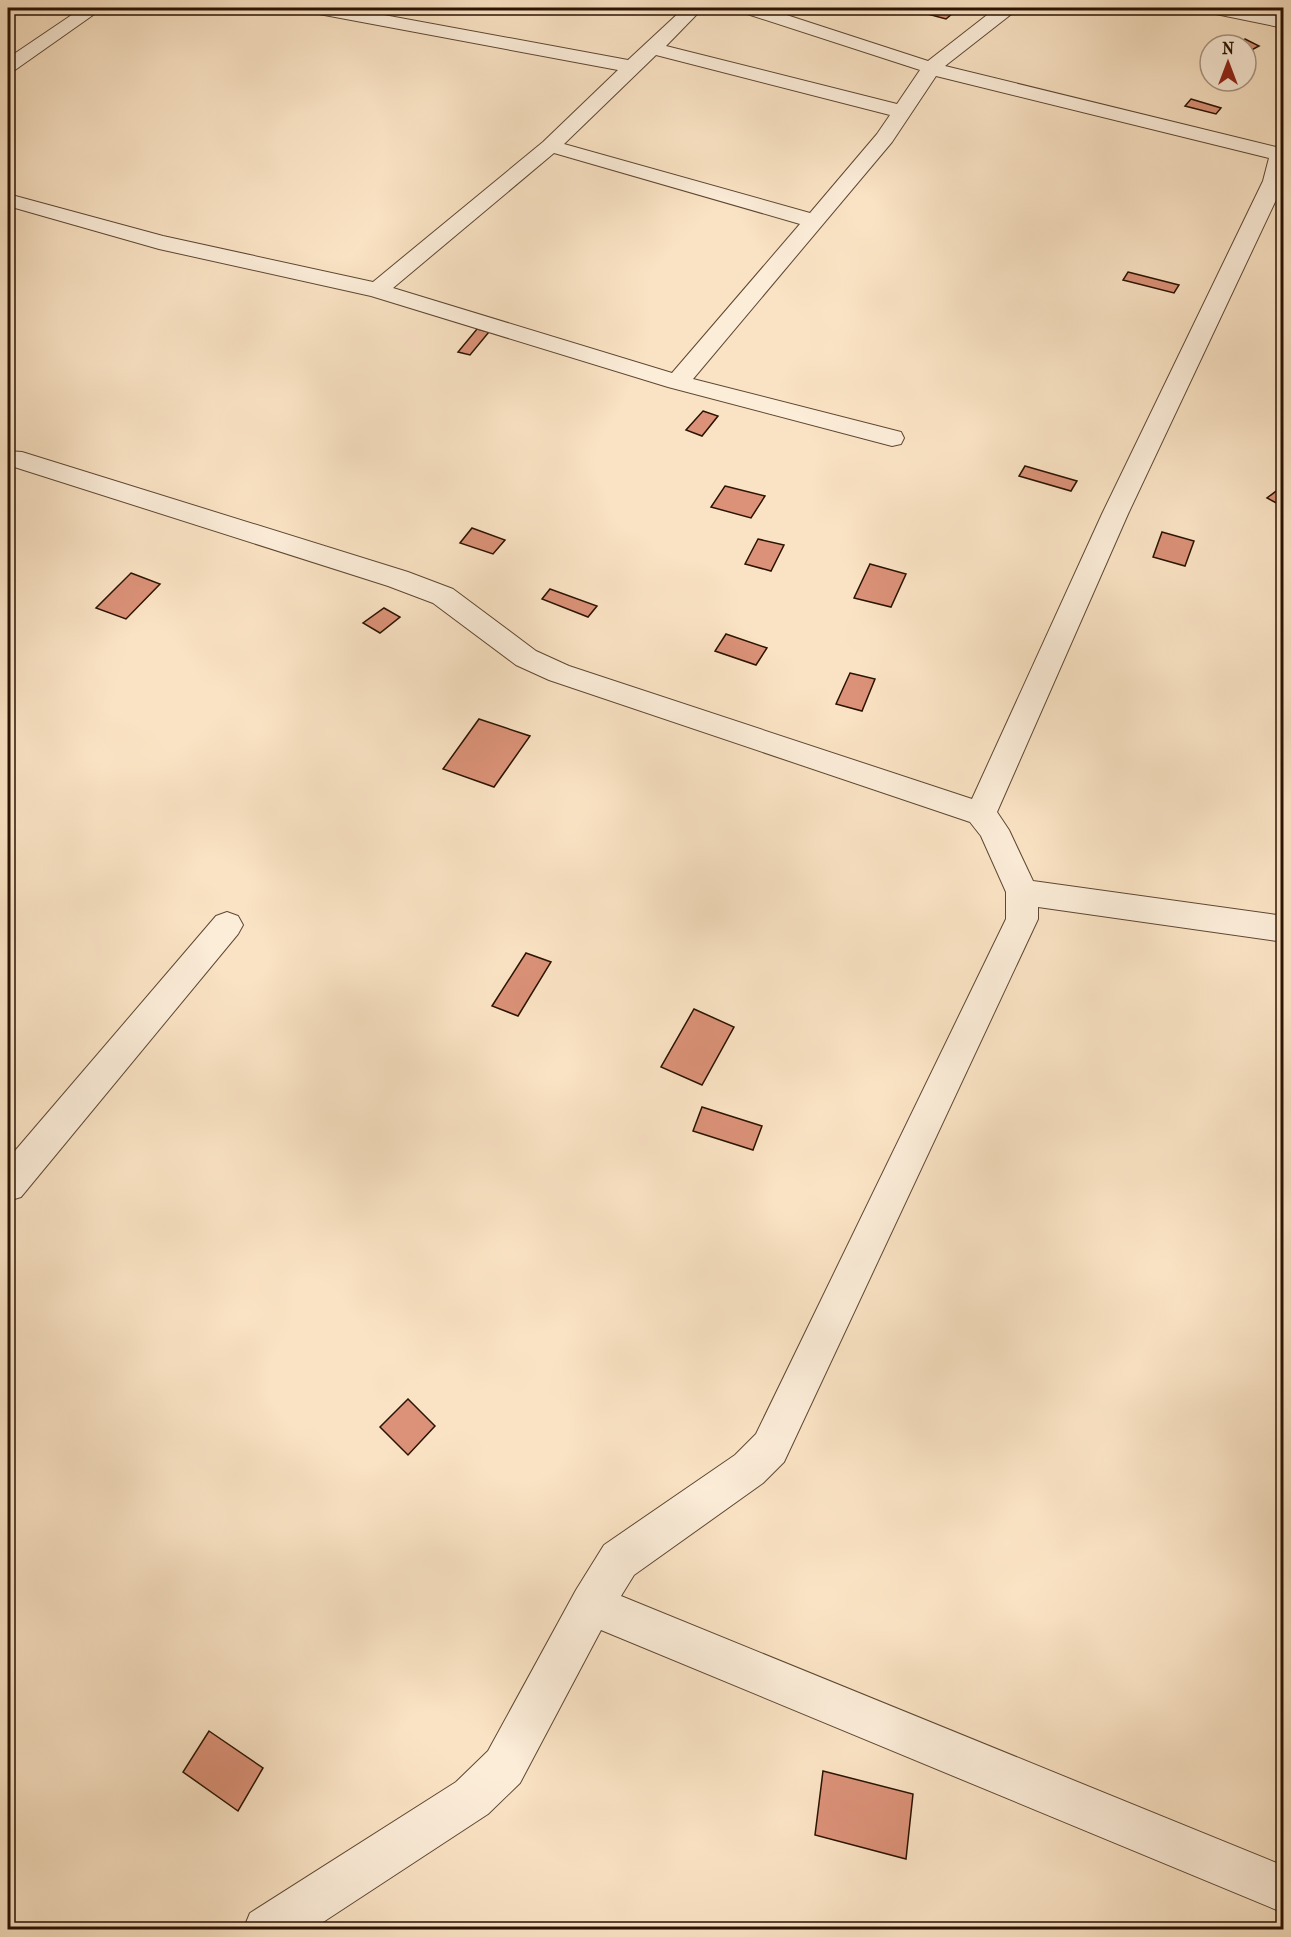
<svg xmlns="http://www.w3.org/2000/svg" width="1291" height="1937" font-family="'IM FELL French Canon',serif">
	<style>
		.building { fill: #db9278; stroke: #2a1302; stroke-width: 1.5 }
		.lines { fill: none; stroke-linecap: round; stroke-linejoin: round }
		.minor-casing { stroke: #5e4732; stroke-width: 2 }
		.minor { fill: #fcedd9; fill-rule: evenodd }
	</style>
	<rect width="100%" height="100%" fill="#fae3c4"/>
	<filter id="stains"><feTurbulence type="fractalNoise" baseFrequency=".00333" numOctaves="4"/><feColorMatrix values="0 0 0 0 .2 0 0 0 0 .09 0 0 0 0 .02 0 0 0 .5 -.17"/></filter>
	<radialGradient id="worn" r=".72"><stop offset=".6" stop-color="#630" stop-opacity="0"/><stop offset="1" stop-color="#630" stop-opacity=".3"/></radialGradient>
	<path class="building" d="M 920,8 L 959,8 L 946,19 L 916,11 Z
		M 1245,39 L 1259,46 L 1246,53 L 1246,45 L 1234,45 Z
		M 1191,99 L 1221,108 L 1216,114 L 1185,106 Z
		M 1128,272 L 1179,285 L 1174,293 L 1123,280 Z
		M 477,329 L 489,332 L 470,355 L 458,352 Z
		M 703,411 L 718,416 L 702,436 L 686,430 Z
		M 1025,466 L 1077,481 L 1071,491 L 1019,476 Z
		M 1284,485 L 1284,507 L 1267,498 Z
		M 725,486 L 765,496 L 751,518 L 711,507 Z
		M 472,528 L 505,540 L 493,554 L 460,543 Z
		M 1162,532 L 1194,541 L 1185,566 L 1153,557 Z
		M 758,539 L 784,545 L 771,571 L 745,564 Z
		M 870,564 L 906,574 L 891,607 L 854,598 Z
		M 131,573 L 160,584 L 126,619 L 96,608 Z
		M 550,589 L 597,606 L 588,617 L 542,599 Z
		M 384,608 L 400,617 L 380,633 L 363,623 Z
		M 726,634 L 767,648 L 756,665 L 715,651 Z
		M 850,673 L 875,679 L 862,711 L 836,704 Z
		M 479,719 L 530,736 L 494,787 L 443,769 Z
		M 526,953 L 551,962 L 518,1016 L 492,1006 Z
		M 694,1009 L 734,1027 L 702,1085 L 661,1067 Z
		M 702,1107 L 762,1126 L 753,1150 L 693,1131 Z
		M 408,1399 L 435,1426 L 408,1455 L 380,1427 Z
		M 209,1731 L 263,1768 L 238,1811 L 183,1772 Z
		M 823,1771 L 913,1794 L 906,1859 L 815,1835 Z"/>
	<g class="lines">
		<g class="minor-casing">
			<path id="minor" d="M 82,8 L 103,8 L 15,70 L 8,72 L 8,58 Z
				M 310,8 L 346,8 L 628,60 L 684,8 L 703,8 L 666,46 L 897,104 L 920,70 L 741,12 L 739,8 L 765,8 L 928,61 L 996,8 L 1016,8 L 1014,12 L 945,66 L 1284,149 L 1284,183 L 1128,514 L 997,812 L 1009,830 L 1033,881 L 1284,916 L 1284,942 L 1038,907 L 1038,919 L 784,1462 L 763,1483 L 634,1575 L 621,1596 L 1284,1866 L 1284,1913 L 601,1630 L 520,1783 L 488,1814 L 311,1930 L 243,1930 L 250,1913 L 456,1782 L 488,1751 L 576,1590 L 604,1545 L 735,1455 L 756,1434 L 1006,919 L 1006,892 L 981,836 L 970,822 L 549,680 L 516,665 L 433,603 L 388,586 L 8,465 L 8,451 L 22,452 L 408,572 L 453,589 L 536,651 L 569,666 L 972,799 L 1102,514 L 1263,181 L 1269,158 L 936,76 L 892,142 L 693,379 L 901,432 L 904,438 L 901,444 L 892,446 L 668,387 L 371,296 L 159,249 L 8,206 L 8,194 L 163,236 L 373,282 L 543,142 L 618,70 L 319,14 L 312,12 ZM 656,55 L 890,115 L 877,134 L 810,213 L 564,144 ZM 554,153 L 800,224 L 672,373 L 393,288 Z
				M 1204,8 L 1237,8 L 1284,17 L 1284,28 L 1206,12 Z
				M 227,912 L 238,916 L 243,925 L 238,934 L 21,1197 L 8,1201 L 8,1159 L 216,916 Z"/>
		</g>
		<use href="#minor" class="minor"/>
	</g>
	<rect width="1291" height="1937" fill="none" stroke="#fae3c4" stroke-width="30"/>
	<rect x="9" y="9" width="1273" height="1919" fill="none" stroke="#2a1302" stroke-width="3"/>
	<rect x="15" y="15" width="1261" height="1907" fill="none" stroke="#2a1302" stroke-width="1.5"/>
	<g transform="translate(1228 63)"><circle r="28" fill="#fcedd9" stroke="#a89683" stroke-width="1.5"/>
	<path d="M0-4.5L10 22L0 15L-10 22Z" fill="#8f2418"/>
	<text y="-9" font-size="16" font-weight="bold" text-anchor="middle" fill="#2a1302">N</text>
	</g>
	<rect width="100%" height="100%" filter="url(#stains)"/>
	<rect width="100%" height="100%" fill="url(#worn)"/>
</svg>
